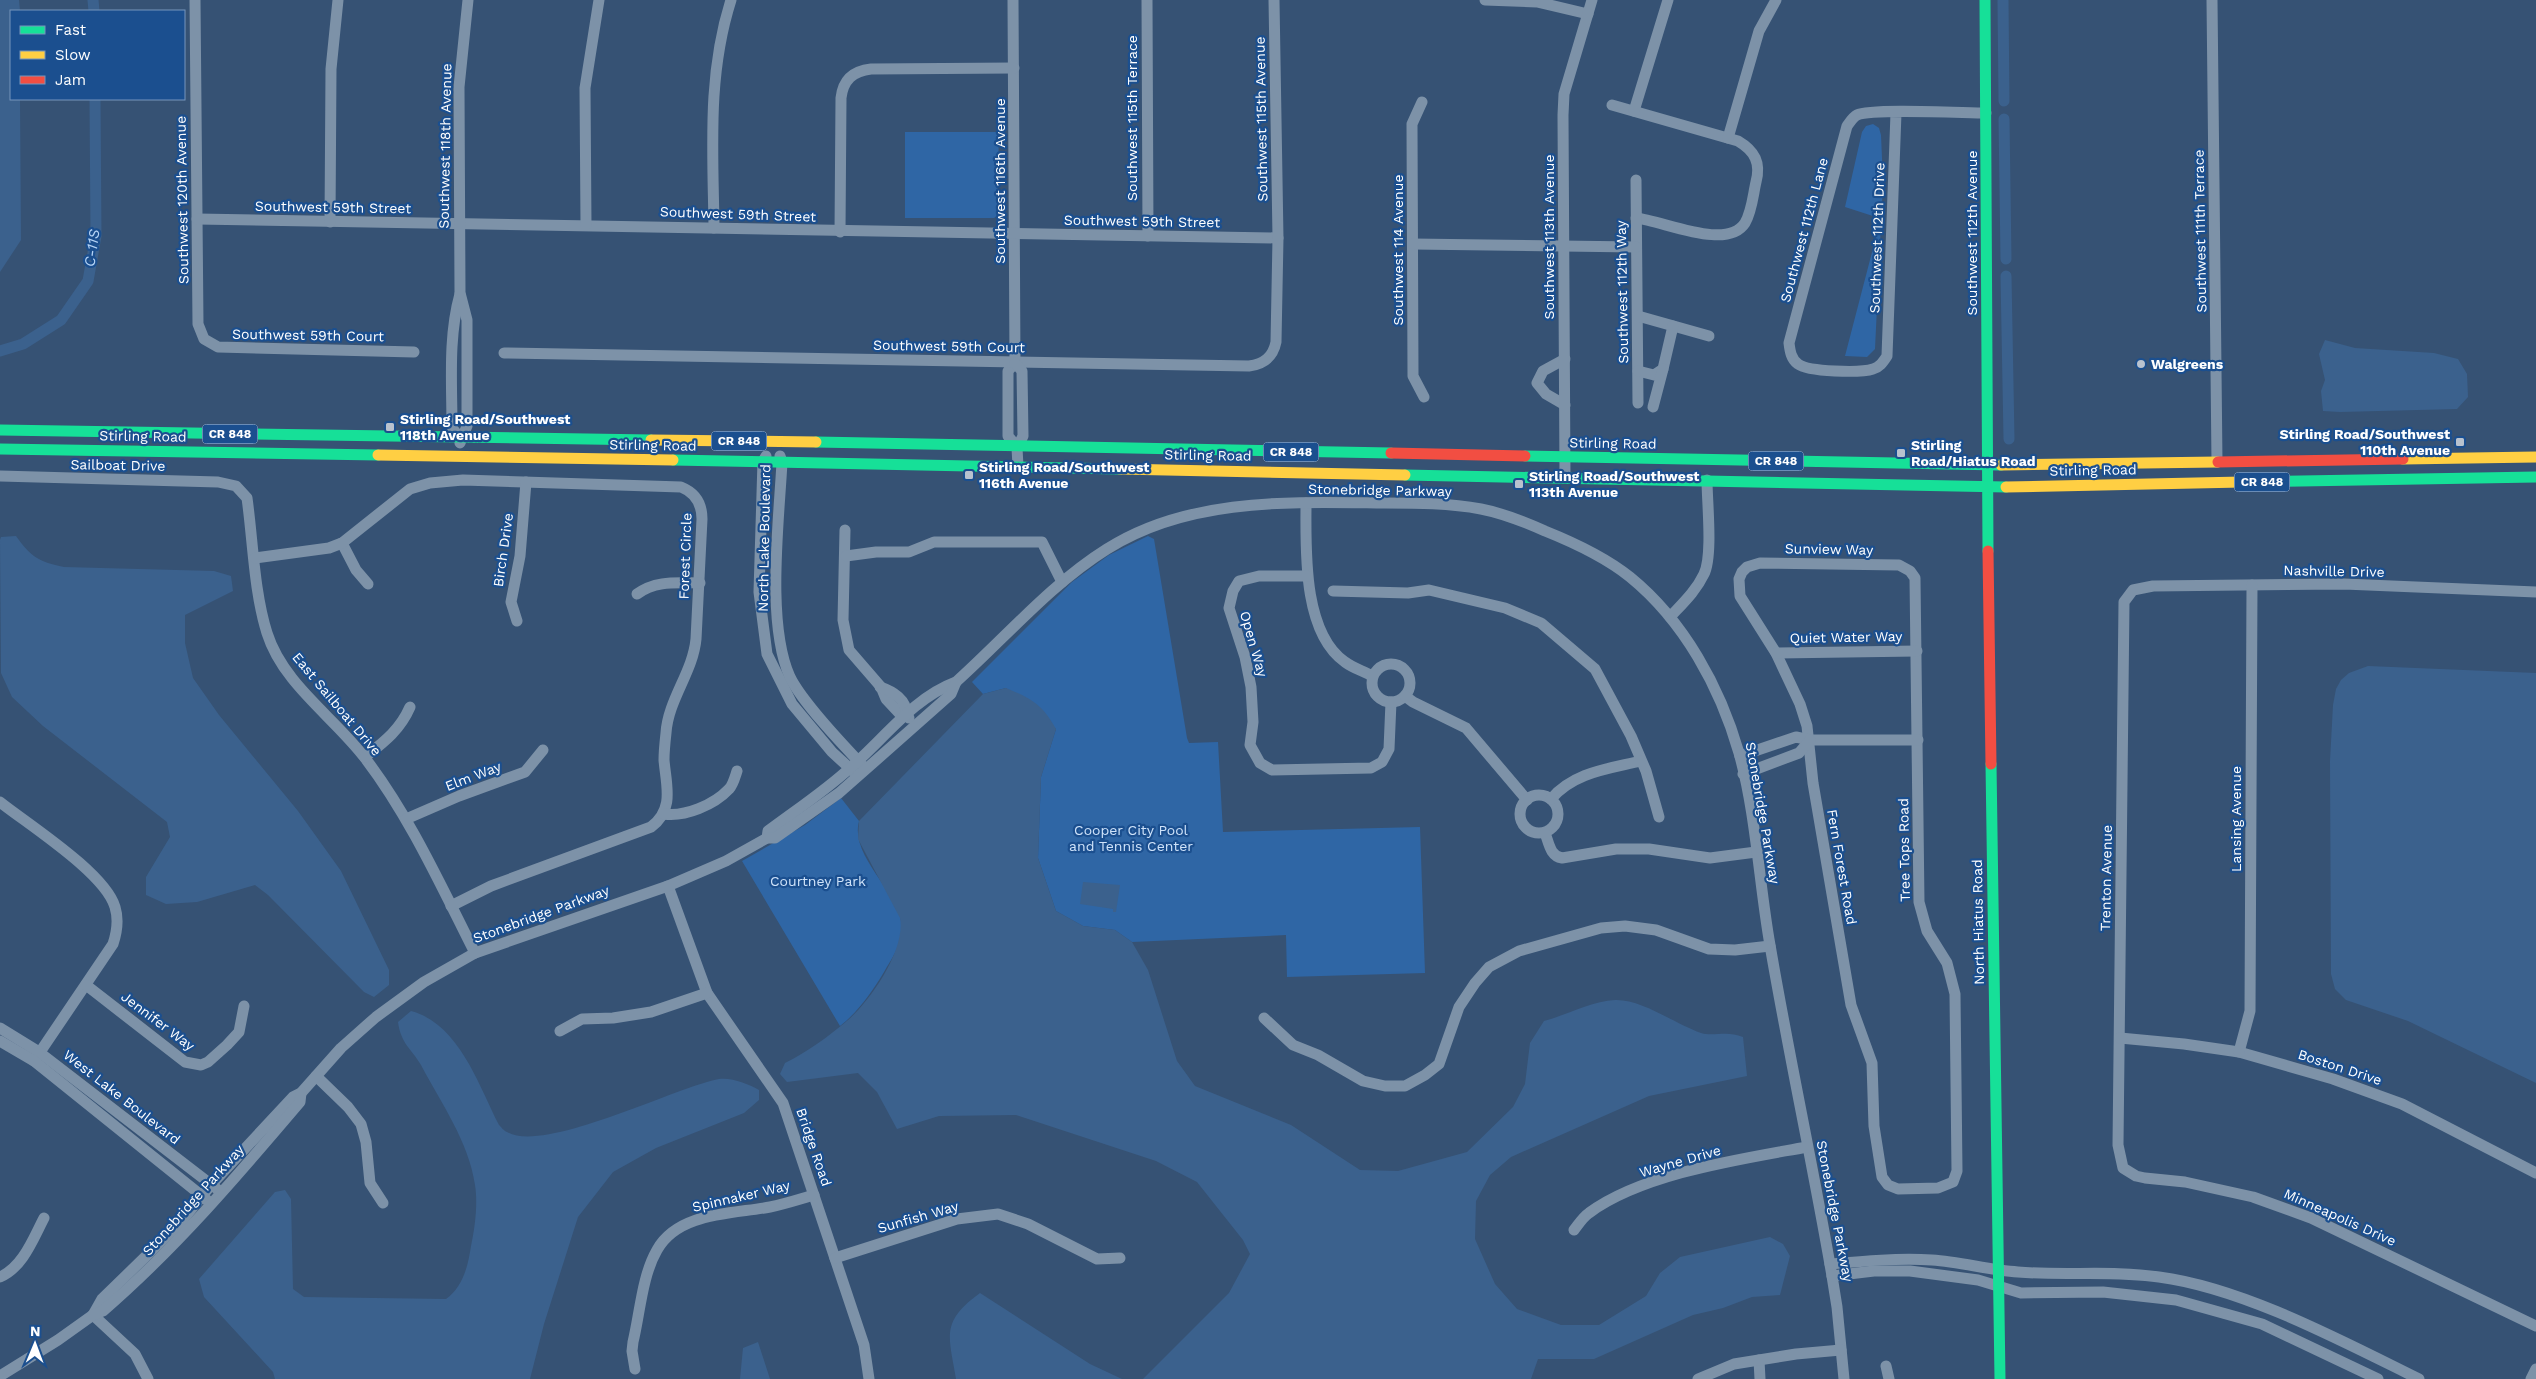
<svg xmlns="http://www.w3.org/2000/svg" width="2536" height="1379" viewBox="0 0 2536 1379" font-family="'Work Sans',sans-serif">
<rect width="100%" height="100%" fill="#365274"/>
<g fill="#2f66a5">
<path d="M1873,124l6,4 2,7 2,47 -8,167 -8,8 -22,-1 32,-123 -1,-16 -31,-10 17,-75 4,-6z"/>
<path d="M905,132h94l-2,84 -3,2h-89z"/>
<path d="M1148,536l6,3 33,199 2,5 29,-1 5,90 197,-5 5,146 -138,4 -1,-42 -154,7 -17,-12 -32,-4 -27,-15 -18,-53 3,-81 15,-48 -50,-41 -23,6 -11,-12 100,-100 37,-27z"/>
<path d="M841,798l18,23c-10,37 45,74 43,109 -1,15 -11,30 -18,42 -12,20 -26,40 -44,54l-98,-165 63,-36z"/>
</g>
<g fill="#3b618d">
<path d="M0,0h19l1,11h-9v88h9l1,141 -21,32z"/>
<path d="M2325,340l30,8 79,5 24,6 9,15 1,23 -11,12 -117,3 -17,-1 -2,-20 4,-11 -6,-26z"/>
<path d="M16,536c15,21 23,26 48,31l150,4 17,5 2,15 -48,24v28l8,35 26,37 79,96 43,60 48,99v15l-15,12 -10,-5 -96,-97 -13,-10 -58,17 -31,2 -20,-9v-18l24,-40 -3,-15 -124,-96 -31,-29 -11,-24 -1,-133 1,-3z"/>
<path d="M2368,666l168,7v410l-128,-62 -62,-21 -11,-11 -4,-15 -1,-213 3,-56 3,-16 5,-9 8,-7z"/>
<path d="M1006,688c26,11 36,16 50,41l-15,48 -3,81 18,53 27,15 32,4 17,12 16,28 29,91 18,25 96,39 69,45 38,1 69,-19 46,-45 12,-23 5,-41 14,-22c23,-6 48,-20 71,-21 27,-1 60,24 86,33 13,4 25,-3 42,4l4,39 -98,20 -138,61 -21,18 -14,26 -1,38 20,45 22,25 44,16h38l47,-29 14,-23 20,-16 90,-20 13,7 7,12 -10,39 -28,2 -29,11 -30,7 -99,44h-56l-7,20h-388l86,-86 21,-39 -7,-14 -46,-58 -41,-21 -140,-46 -77,1 -42,13 -20,-37 -19,-19 -71,9 -7,-8 5,-11c22,-11 43,-26 63,-43 23,-20 58,-71 52,-102l-42,-79 1,-18 124,-127z"/>
<path d="M1083,882l37,3 -4,27h-3v-3l-33,-5z"/>
<path d="M411,1011c48,13 67,73 88,114 2,2 5,6 8,7 37,22 169,-45 212,-53 12,-2 30,5 40,11v10l-15,13 -88,35 -43,24 -35,45 -34,107 -14,55h-255l-2,-7 -69,-75 -5,-18 76,-87 10,-2 6,9 2,90 11,8 142,2c17,-12 22,-33 25,-53 4,-19 7,-42 4,-61 -6,-43 -34,-82 -54,-120 -10,-17 -20,-21 -23,-43z"/>
<path d="M980,1293l110,71 32,15h-166c-7,-43 -16,-57 24,-86z"/>
<path d="M758,1342l12,37h-30l3,-31z"/>
</g>
<g fill="none" stroke-linecap="round" stroke-linejoin="round">
<g stroke="#3b618d" stroke-width="11">
<path d="M93,0l1,11"/>
<path d="M2003,0l1,101"/>
<path d="M2004,119l2,140"/>
<path d="M2006,276l3,163"/>
<path d="M0,351l23,-7 38,-24 27,-39 8,-45 -1,-137"/>
</g>
<g stroke="#7d92a8" stroke-width="11">
<path d="M195,0l3,324 6,15 14,8 196,5"/>
<path d="M1013,0l2,363 -7,8v65l9,11"/>
<path d="M1147,0l1,236"/>
<path d="M1485,0l52,2 51,12"/>
<path d="M2212,0l5,462"/>
<path d="M1422,102l-10,22 1,252 11,21"/>
<path d="M1612,105l126,36c17,10 23,22 18,41 -3,13 -4,29 -11,41 -18,28 -81,-2 -109,-5"/>
<path d="M1634,111l34,-111"/>
<path d="M1896,113l-9,243c-4,6 -7,11 -14,13 -12,4 -65,3 -75,-5 -7,-5 -8,-13 -9,-21l58,-217c3,-4 6,-9 10,-11 14,-7 108,-2 129,-2"/>
<path d="M1728,138l31,-107 17,-31"/>
<path d="M1636,180l2,223"/>
<path d="M197,219l1081,19"/>
<path d="M330,222l1,-153 7,-69"/>
<path d="M586,225l-1,-137 14,-88"/>
<path d="M714,228c-1,-78 -7,-153 17,-228"/>
<path d="M840,232l1,-134c2,-18 12,-27 30,-29l143,-1"/>
<path d="M1413,244l223,3"/>
<path d="M460,294c-12,43 -8,89 -8,134l8,10"/>
<path d="M1638,316l71,20"/>
<path d="M504,353l745,13c15,-2 24,-9 27,-24l2,-104 -4,-238"/>
<path d="M1565,359l-22,12 -6,12 9,11 19,11"/>
<path d="M1015,363l7,8 1,65 -6,12 1,18"/>
<path d="M1638,371l16,4 9,-6 10,-43"/>
<path d="M1653,407l10,-38"/>
<path d="M460,443l7,-17v-106l-7,-27 -1,-206 9,-87"/>
<path d="M766,456l-3,5 -4,131 8,62 25,50 40,48 23,21"/>
<path d="M780,456l2,6c-3,59 -16,162 8,215 12,25 52,67 72,88"/>
<path d="M0,476l218,6 18,4 11,12c6,43 7,94 20,135 16,51 67,84 98,125 45,59 76,128 110,195"/>
<path d="M1565,477l-2,-362 1,-21 28,-94"/>
<path d="M1306,503c0,45 -4,129 39,159 8,6 18,9 27,14"/>
<path d="M845,530l-2,90 6,30 32,37 5,12 14,15 6,1 3,3"/>
<path d="M342,543l14,27 12,14"/>
<path d="M846,556l30,-4h33l25,-10h108l20,40"/>
<path d="M255,558l74,-10 13,-5 68,-54 20,-6 33,-3 218,7c15,6 21,17 21,32l-6,120c-3,33 -28,61 -30,94 -1,9 -2,18 -2,27 2,25 11,49 -13,67l-160,59 -40,20"/>
<path d="M1760,563l139,2 11,6 5,7 4,324 8,29 20,32 8,31 2,177 -4,11 -15,6 -40,1 -10,-4 -6,-8 -8,-51 -2,-63 -21,-58 -38,-222 -6,-57 -7,-22 -24,-51 -36,-57 -1,-17 3,-7 5,-5z"/>
<path d="M1307,576h-48l-20,5 -6,10 -4,17 16,49 6,30 2,35 -3,23 10,18 12,7 99,-2 11,-6 7,-13 2,-47"/>
<path d="M1333,591l75,2 21,-3 76,18 36,15 54,46 36,67 15,35 13,46"/>
<path d="M2536,592l-192,-8 -191,2 -20,4 -9,12 -6,543 5,23 13,8 9,2 40,4 68,15 58,21 225,108"/>
<path d="M637,594c19,-14 40,-11 63,-11"/>
<path d="M1670,617c13,-14 26,-26 34,-43 9,-18 3,-72 3,-94"/>
<path d="M517,621l-6,-19 9,-46 6,-74"/>
<path d="M1776,653l141,-2"/>
<circle cx="1391" cy="683" r="19"/>
<path d="M880,687c12,4 28,13 26,28"/>
<path d="M1405,696l8,6 53,26 61,72"/>
<path d="M1740,756l56,-19 14,3h108"/>
<path d="M365,757c19,-15 35,-27 45,-50"/>
<path d="M1743,774l56,-21 11,-13"/>
<circle cx="1539" cy="814" r="19"/>
<path d="M1551,799c23,-27 57,-30 90,-38"/>
<path d="M0,802c29,23 105,71 115,105 4,13 2,25 -2,37l-79,117"/>
<path d="M664,814c21,3 50,-9 65,-25 4,-4 6,-12 8,-18"/>
<path d="M406,819l53,-23 66,-24 18,-22"/>
<path d="M1545,833c4,10 5,23 17,25l54,-9h33l61,9 46,-6"/>
<path d="M767,838l1,-7c28,-21 57,-40 82,-63 34,-29 63,-70 106,-86 50,-45 95,-98 151,-133 82,-52 185,-47 277,-46 33,0 65,0 97,6 21,4 44,13 64,22 30,12 60,26 85,46 54,44 90,110 109,176 17,60 20,130 31,192 19,111 43,221 62,331l5,31 7,72"/>
<path d="M668,886l39,107 76,110 81,242 5,34"/>
<path d="M86,985l99,77 16,3 7,-3 19,-17 12,-13 5,-26"/>
<path d="M1264,1018l29,27 25,10 45,26 22,5h20l20,-11 14,-11 20,-57 16,-24 14,-16 30,-16 82,-23 24,-2 31,4 53,19 26,1 35,-4"/>
<path d="M0,1028l39,24 178,137"/>
<path d="M560,1031l22,-12 31,-1 38,-6 56,-19"/>
<path d="M2120,1038l64,6 55,8 94,27 69,25 134,69"/>
<path d="M0,1041l34,20 173,139"/>
<path d="M2239,1052l11,-41 2,-426"/>
<path d="M316,1076l32,31 13,17 5,18 4,41 13,20"/>
<path d="M1574,1230c4,-5 9,-13 15,-17 54,-40 153,-54 218,-66"/>
<path d="M835,1258l122,-39 41,-5 30,10 69,35 23,-1"/>
<path d="M1830,1264c34,-3 68,-6 102,-4 29,2 57,10 86,12 47,4 94,-2 141,5 84,11 183,64 260,102"/>
<path d="M1832,1276l42,-5h36l68,9 43,13 82,-1 73,8 86,24 116,55"/>
<path d="M0,1277c23,-10 33,-38 44,-59"/>
<path d="M93,1315l9,-16 78,-76 31,-38 82,-88 8,-4 40,-45 35,-31 48,-35 51,-29 193,-67 58,-25 41,-23h8l64,-45 112,-99 5,-12"/>
<path d="M93,1315l42,39 13,25"/>
<path d="M1759,1360l1,19"/>
<path d="M1886,1366l3,13"/>
<path d="M635,1369l-3,-18 1,-9c7,-29 9,-66 24,-92 21,-38 76,-36 113,-43 15,-3 30,-8 44,-12"/>
<path d="M0,1376l58,-36 35,-25 10,-4c73,-63 135,-136 197,-209l1,-9"/>
<path d="M1698,1379l36,-15 62,-10 45,-4"/>
<path d="M2531,1379l5,-10"/>
</g>
<g stroke="#16e098" stroke-width="11">
<path d="M1985,0l3,551"/>
<path d="M0,430l651,10"/>
<path d="M816,442l575,11"/>
<path d="M0,449l378,6"/>
<path d="M1525,456l476,9"/>
<path d="M673,460l446,9"/>
<path d="M1405,475l601,12"/>
<path d="M2242,482l294,-5"/>
<path d="M1991,764l9,615"/>
</g>
<g stroke="#ffcf43" stroke-width="11">
<path d="M651,440l165,2"/>
<path d="M378,455l295,5"/>
<path d="M2403,459l133,-2"/>
<path d="M2001,465l217,-3"/>
<path d="M1119,469l286,6"/>
<path d="M2006,487l236,-5"/>
</g>
<g stroke="#f24e42" stroke-width="11">
<path d="M1391,453l134,3"/>
<path d="M2218,462l185,-3"/>
<path d="M1988,551l3,213"/>
</g>
</g>
<g fill="#b9c2ce" stroke="#1b4f8f" stroke-width="2">
<circle cx="2141" cy="364" r="5"/>
<rect x="385" y="422" width="10" height="10" rx="2.5"/>
<rect x="2455" y="437" width="10" height="10" rx="2.5"/>
<rect x="1896" y="448" width="10" height="10" rx="2.5"/>
<rect x="964" y="470" width="10" height="10" rx="2.5"/>
<rect x="1514" y="479" width="10" height="10" rx="2.5"/>
</g>
<g text-anchor="middle" dominant-baseline="central" stroke-width="4.5" stroke-linejoin="round" paint-order="stroke">
<g fill="#1b4f8f" stroke="#bbcadd" stroke-width="1">
<rect x="202.5" y="424.5" width="55" height="19" rx="4"/>
<rect x="711.5" y="431.5" width="55" height="19" rx="4"/>
<rect x="1263.5" y="442.5" width="55" height="19" rx="4"/>
<rect x="1748.5" y="451.5" width="55" height="19" rx="4"/>
<rect x="2234.5" y="472.5" width="55" height="19" rx="4"/>
</g>
<g font-size="12" font-weight="bold" fill="#fff">
<text x="230" y="434">CR 848</text>
<text x="739" y="441">CR 848</text>
<text x="1291" y="452">CR 848</text>
<text x="1776" y="461">CR 848</text>
<text x="2262" y="482">CR 848</text>
</g>
<g font-size="14" fill="#fff" stroke="#1b4f8f">
<text transform="translate(1132 118) rotate(-90)">Southwest 115th Terrace</text>
<text transform="translate(1261 119) rotate(-91)">Southwest 115th Avenue</text>
<text transform="translate(445 146) rotate(-89)">Southwest 118th Avenue</text>
<text transform="translate(1000 181) rotate(-90)">Southwest 116th Avenue</text>
<text transform="translate(182 200) rotate(-91)">Southwest 120th Avenue</text>
<text transform="translate(333 207) rotate(1)">Southwest 59th Street</text>
<text transform="translate(738 214) rotate(2)">Southwest 59th Street</text>
<text transform="translate(1142 221) rotate(1)">Southwest 59th Street</text>
<text transform="translate(1804 230) rotate(-75)">Southwest 112th Lane</text>
<text transform="translate(2200 231) rotate(-91)">Southwest 111th Terrace</text>
<text transform="translate(1972 233) rotate(-90)">Southwest 112th Avenue</text>
<text transform="translate(1549 237) rotate(-90)">Southwest 113th Avenue</text>
<text transform="translate(1877 238) rotate(-88)">Southwest 112th Drive</text>
<text transform="translate(1398 250) rotate(-90)">Southwest 114 Avenue</text>
<text transform="translate(1622 292) rotate(-91)">Southwest 112th Way</text>
<text transform="translate(308 335) rotate(1)">Southwest 59th Court</text>
<text transform="translate(949 346) rotate(1)">Southwest 59th Court</text>
<text transform="translate(143 436) rotate(1)">Stirling Road</text>
<text transform="translate(1613 443) rotate(1)">Stirling Road</text>
<text transform="translate(653 445) rotate(1)">Stirling Road</text>
<text transform="translate(1208 455) rotate(1)">Stirling Road</text>
<text transform="translate(118 465) rotate(1)">Sailboat Drive</text>
<text transform="translate(2093 470) rotate(-1)">Stirling Road</text>
<text transform="translate(1380 490) rotate(1)">Stonebridge Parkway</text>
<text transform="translate(764 538) rotate(-89)">North Lake Boulevard</text>
<text transform="translate(1829 549) rotate(1)">Sunview Way</text>
<text transform="translate(503 550) rotate(-82)">Birch Drive</text>
<text transform="translate(685 556) rotate(-88)">Forest Circle</text>
<text transform="translate(2334 571) rotate(1)">Nashville Drive</text>
<text transform="translate(1846 637) rotate(-1)">Quiet Water Way</text>
<text transform="translate(1254 644) rotate(74)">Open Way</text>
<text transform="translate(337 704) rotate(50)">East Sailboat Drive</text>
<text transform="translate(473 776) rotate(-21)">Elm Way</text>
<text transform="translate(1763 813) rotate(80)">Stonebridge Parkway</text>
<text transform="translate(2236 819) rotate(-90)">Lansing Avenue</text>
<text transform="translate(1904 850) rotate(-91)">Tree Tops Road</text>
<text transform="translate(1842 867) rotate(80)">Fern Forest Road</text>
<text transform="translate(2106 878) rotate(-89)">Trenton Avenue</text>
<text transform="translate(541 914) rotate(-20)">Stonebridge Parkway</text>
<text transform="translate(1978 922) rotate(-91)">North Hiatus Road</text>
<text transform="translate(158 1021) rotate(37)">Jennifer Way</text>
<text transform="translate(2340 1067) rotate(18)">Boston Drive</text>
<text transform="translate(122 1097) rotate(38)">West Lake Boulevard</text>
<text transform="translate(814 1147) rotate(71)">Bridge Road</text>
<text transform="translate(1680 1161) rotate(-16)">Wayne Drive</text>
<text transform="translate(741 1196) rotate(-13)">Spinnaker Way</text>
<text transform="translate(193 1200) rotate(-48)">Stonebridge Parkway</text>
<text transform="translate(1835 1211) rotate(79)">Stonebridge Parkway</text>
<text transform="translate(918 1217) rotate(-16)">Sunfish Way</text>
<text transform="translate(2340 1217) rotate(24)">Minneapolis Drive</text>
</g>
<g font-size="14" font-weight="bold" fill="#fff" stroke="#1b4f8f" text-anchor="start">
<text x="2151" y="364">Walgreens</text>
<text x="400" y="419">Stirling Road/Southwest<tspan x="400" dy="16">118th Avenue</tspan></text>
<text x="2450" y="434" text-anchor="end">Stirling Road/Southwest<tspan x="2450" dy="16">110th Avenue</tspan></text>
<text x="1911" y="445">Stirling<tspan x="1911" dy="16">Road/Hiatus Road</tspan></text>
<text x="979" y="467">Stirling Road/Southwest<tspan x="979" dy="16">116th Avenue</tspan></text>
<text x="1529" y="476">Stirling Road/Southwest<tspan x="1529" dy="16">113th Avenue</tspan></text>
</g>
<g font-size="14" fill="#cfe3fa" stroke="#1b4f8f">
<text x="1131" y="830">Cooper City Pool<tspan x="1131" dy="16">and Tennis Center</tspan></text>
<text x="818" y="881">Courtney Park</text>
</g>
<g font-size="15" font-style="italic" fill="#b5d3f5" stroke="#1b4f8f">
<text transform="translate(92 248) rotate(-82)">C-11S</text>
</g>
</g>
<rect x="10" y="10" width="175" height="90" fill="#1b4f8f" stroke="#7695bc"/>
<rect x="20" y="26" width="25" height="8" fill="#16e098" stroke="#7695bc"/>
<text x="55" y="35" font-size="15" fill="#ffffff">Fast</text>
<rect x="20" y="51" width="25" height="8" fill="#ffcf43" stroke="#7695bc"/>
<text x="55" y="60" font-size="15" fill="#ffffff">Slow</text>
<rect x="20" y="76" width="25" height="8" fill="#f24e42" stroke="#7695bc"/>
<text x="55" y="85" font-size="15" fill="#ffffff">Jam</text>
<g transform="translate(35 1344) rotate(1)" stroke="#1b4f8f" stroke-width="4" paint-order="stroke">
<path d="M0-4L9 19L0 12L-9 19Z" fill="#ffffff"/>
<text y="-8" font-size="14" font-weight="bold" text-anchor="middle" fill="#ffffff">N</text>
</g>
</svg>
